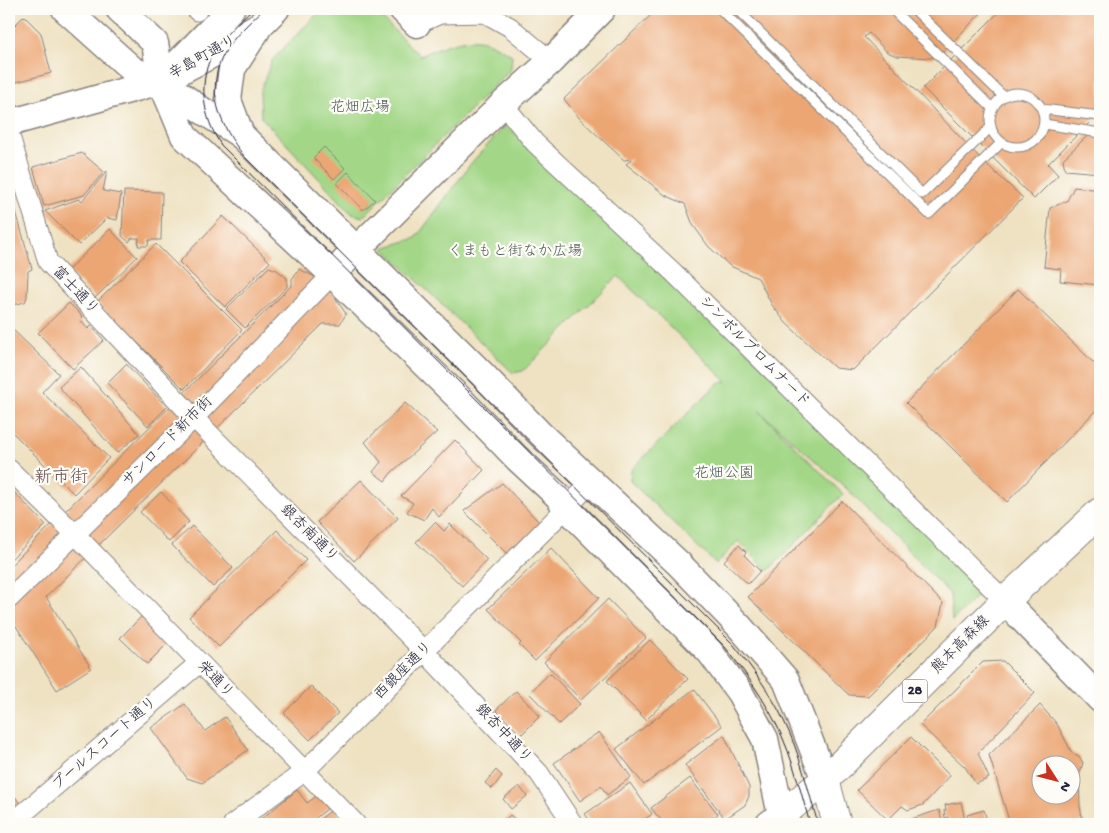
<svg xmlns="http://www.w3.org/2000/svg" width="1109" height="833" viewBox="0 0 1109 833" font-family="'Gochi Hand','Klee One',sans-serif">
<rect width="100%" height="100%" fill="#fdfcf7"/>
<filter id="ink" filterUnits="userSpaceOnUse"><feTurbulence type="fractalNoise" baseFrequency=".02" numOctaves="2"/><feDisplacementMap in="SourceGraphic" scale="10" xChannelSelector="R" yChannelSelector="G"/><feConvolveMatrix kernelMatrix="1 2 1 2 8 2 1 2 1" color-interpolation-filters="sRGB"/></filter>
<filter id="wash" filterUnits="userSpaceOnUse"><feTurbulence type="fractalNoise" baseFrequency=".0096" numOctaves="4" result="noise"/><feDisplacementMap in="SourceGraphic" scale="20" xChannelSelector="R" yChannelSelector="G"/><feGaussianBlur stdDeviation="1.12" result="paint"/><feColorMatrix in="noise" values="0 0 0 0 0 0 0 0 0 0 0 0 0 0 0 0 0 1.4 0 .05"/><feComposite in="paint" operator="in"/></filter>
<g filter="url(#wash)">
<rect width="100%" height="100%" fill="#efe2c2"/>
<g fill="#a3d787" stroke="#627c61">
<path d="M322,9h51l47,47c17,-8 45,-20 64,-15 10,3 19,9 28,14l-1,14 -148,148 -11,-3 -91,-97 -1,-26 12,-31z"/>
<path d="M506,125l138,125 344,335 -36,36 -2,-27 -103,-105 -88,-78 84,83 -75,77 -30,-30 -22,23 -86,-83 1,-11 87,-87 9,-1 -109,-106 -95,95 -10,2 -130,-125 33,-10 56,-76z"/>
</g>
<g id="blocks">
<g fill="#eca673" fill-rule="evenodd">
<path d="M657,9h328l-45,46 -9,3 -34,-2 -10,-4 -18,-19 -5,4 119,124 40,37 -170,172 -18,-2 -49,-45 -14,-18 -14,-27 -28,-12 -21,-19 -16,-22 -8,-21 -20,-9 -39,-31 6,-5 -8,1 -44,-41 -16,-20z"/>
<path d="M1002,9h98v103l-52,52 10,11 -24,24 -111,-111z"/>
<path d="M24,16l17,17 10,40 -42,11v-53z"/>
<path d="M1100,124v49l-35,-3 -2,-11z"/>
<path d="M324,147l21,21 -11,11 -21,-21z"/>
<path d="M82,153l22,19 -20,23 -40,11 -11,-39z"/>
<path d="M107,171l-4,20 18,3 -4,26 -10,-2 -28,27 -34,-34 34,-12 3,2z"/>
<path d="M348,172l27,28 -12,10 -26,-27z"/>
<path d="M9,186l23,83 -4,2 -1,26 -2,5 -16,4z"/>
<path d="M1074,187l26,3v95l-40,-4 1,-12 -17,-2 6,-59 17,-7z"/>
<path d="M124,191l38,1 -1,48h-12l-1,6h-10l1,-8h-7l-3,4 -7,-6z"/>
<path d="M223,216l47,46 -45,45 -46,-45z"/>
<path d="M110,229l27,28 -42,41 -27,-28z"/>
<path d="M156,244l86,86 -58,59 -87,-87z"/>
<path d="M269,267l8,3 10,8v9l-42,41 -19,-19z"/>
<path d="M299,269l26,13 21,32 -6,10h-17l-277,273 45,71 -34,22 -41,-64 -7,7v-66l283,-282v-6z"/>
<path d="M1018,289l82,80v37l-93,96 -101,-99z"/>
<path d="M69,303l14,14 -3,3 8,9 3,-3 13,14 -31,29 -35,-36z"/>
<path d="M9,326l50,48 -17,18 67,66 -35,36 -65,-65z"/>
<path d="M126,364l41,43 -19,19 -41,-43z"/>
<path d="M81,367l58,67 -22,19 -58,-66z"/>
<path d="M405,403l32,29 -45,40 -7,9 -12,-9 8,-10 -16,-20z"/>
<path d="M455,440l29,30 -45,47 -7,-9 -8,12 -17,-8 6,-9 -12,-7z"/>
<path d="M361,480l37,38 -44,43 -37,-39z"/>
<path d="M502,483l39,41 -33,31 -44,-44z"/>
<path d="M9,487l37,38 -37,36z"/>
<path d="M161,492l28,30 -20,20 -29,-30z"/>
<path d="M842,501l101,102 -5,23 -70,70 -19,-1 -101,-98z"/>
<path d="M435,522l9,9 6,-7 37,36 -25,26 -46,-44z"/>
<path d="M192,526l41,42 -20,19 -41,-42z"/>
<path d="M277,530l29,30 -87,87 -30,-30z"/>
<path d="M739,545l7,7 -2,3 16,16 -12,13 -24,-23z"/>
<path d="M551,548l48,50 -64,63 -16,-16 2,-2 -33,-34z"/>
<path d="M608,599l38,39 -65,62 -37,-38z"/>
<path d="M143,615l27,26 -23,23 -27,-26z"/>
<path d="M650,640l38,39 -42,41 -39,-39z"/>
<path d="M1003,661l32,32 -57,60 11,25 -13,6 -11,-17 -45,-42 63,-63z"/>
<path d="M550,673l30,31 -21,20 -30,-31z"/>
<path d="M311,686l27,27 -28,27 -26,-27z"/>
<path d="M694,689l28,37 -78,59 -28,-36z"/>
<path d="M516,691l24,25 -19,19 -25,-25z"/>
<path d="M185,704l20,27 20,-14 23,33 -46,33 -15,-5 -36,-50z"/>
<path d="M1040,705l17,19 15,29 7,3 4,7 -4,13 1,31 3,14 -11,3h-62l-21,-69zM1042,766h30v30h-30z"/>
<path d="M599,732l32,45 -24,18 -6,-9 -21,15 -26,-38z"/>
<path d="M724,735l25,52v9l-4,9 -20,14 -40,-54z"/>
<path d="M911,737l39,39 -27,29 -15,5 -6,-4 -14,14 -31,-30z"/>
<path d="M496,770l6,6 -10,13 -7,-6z"/>
<path d="M690,778l28,36 -14,10h-40l-13,-16z"/>
<path d="M630,783l22,31 -14,10h-46l-7,-10z"/>
<path d="M519,786l8,10 -16,13 -8,-10z"/>
<path d="M9,789l10,13 -10,8z"/>
<path d="M297,790l10,13 15,-11 10,13 -24,19h-53z"/>
<path d="M961,802l4,18 -15,4 -2,-7 -3,1 -1,-8h2l-1,-5z"/>
<path d="M334,808l11,14 -3,2h-28z"/>
<path d="M939,810l4,14h-47z"/>
<path d="M984,810l4,14h-18l-3,-9z"/>
<path d="M510,815l6,5 -5,4h-8l-1,-1z"/>
</g>
</g>
</g>
<g filter="url(#ink)">
<use href="#blocks" fill-opacity="0" stroke="#88827e" stroke-width="1"/>
<g fill="none" stroke-linecap="round" stroke-linejoin="round">
<defs>
<g id="lane">
<path d="M720,9l209,205 72,-71"/>
<path d="M737,9l185,185 68,-66"/>
<path d="M892,9l100,99"/>
<path d="M914,9l89,87"/>
<circle cx="1017" cy="120" r="27"/>
<path d="M1042,109l58,7"/>
<path d="M1044,124l56,9"/>
</g>
<g id="street">
<path d="M197,11l1,-2"/>
<path d="M417,24l23,-10 45,-1 25,14 41,34"/>
<path d="M503,104l32,39 138,129 332,329"/>
<path d="M9,133l39,129 146,156 230,233 115,122 34,51"/>
<path d="M9,469l66,65 281,290"/>
<path d="M9,599l185,-181 131,-136"/>
<path d="M11,824l188,-161"/>
<path d="M233,824l72,-53 287,-289"/>
</g>
<g id="secondary">
<path d="M65,9l68,61 28,11 42,30 38,24 241,239 58,60 139,130 60,62 47,54 39,100"/>
<path d="M119,9l36,34 6,38 23,55 148,138 127,124 58,60 41,38 8,11 144,145 30,41 25,46 16,76 -12,9"/>
<path d="M402,9l15,15"/>
<path d="M180,61l51,-52"/>
<path d="M9,123l152,-42 52,-27 1,-3 46,-26 16,-16"/>
<path d="M241,135l-13,-35 4,-31 25,-39"/>
<path d="M344,262l159,-158 48,-43 51,-52"/>
<path d="M1005,601l95,98"/>
</g>
<g id="primary">
<path d="M825,780l12,44"/>
<path d="M784,824l-3,-9 44,-35 180,-179 95,-89"/>
</g>
</defs>
<use href="#lane" stroke="#88827e" stroke-width="11"/>
<use href="#street" stroke="#88827e" stroke-width="21"/>
<use href="#secondary" stroke="#88827e" stroke-width="29"/>
<use href="#primary" stroke="#88827e" stroke-width="30"/>
<use href="#lane" stroke="#fff" stroke-width="9"/>
<use href="#street" stroke="#fff" stroke-width="19"/>
<use href="#secondary" stroke="#fff" stroke-width="26"/>
<use href="#primary" stroke="#fff" stroke-width="28"/>
<g stroke="#22223b" stroke-width="1">
<path d="M252,9c-13,13 -27,25 -37,40 -18,31 -13,67 6,96l504,502c25,31 49,66 63,104 9,24 15,49 22,73"/>
<path d="M264,9c-14,13 -30,27 -39,43 -21,37 -5,74 19,104l489,488c19,24 38,49 51,77 16,32 24,69 34,103"/>
</g>
</g>
</g>
<g text-anchor="middle" dominant-baseline="central" stroke-width="4.5" stroke-linejoin="round" paint-order="stroke">
<rect fill="#fdfcf7" stroke="#646373" stroke-width="1" x="902.5" y="679.5" width="25" height="23" rx="4"/>
<g font-size="14" font-weight="bold" fill="#22223b">
<text x="915" y="691">28</text>
</g>
<g font-size="15" fill="#22223b" stroke="#fdfcf7">
<text transform="translate(203 58) rotate(-29)">辛島町通り</text>
<text transform="translate(75 291) rotate(47)">富士通り</text>
<text transform="translate(754 352) rotate(45)">シンボルプロムナード</text>
<text transform="translate(168 442) rotate(-45)">サンロード新市街</text>
<text transform="translate(309 534) rotate(45)">銀杏南通り</text>
<text transform="translate(961 645) rotate(-45)">熊本高森線</text>
<text transform="translate(404 671) rotate(-45)">西銀座通り</text>
<text transform="translate(215 680) rotate(46)">栄通り</text>
<text transform="translate(503 734) rotate(47)">銀杏中通り</text>
<text transform="translate(105 744) rotate(-41)">プールスコート通り</text>
</g>
<g font-size="15" fill="#495852" stroke="#fdfcf7">
<text x="360" y="108">花畑広場</text>
<text x="515" y="252">くまもと街なか広場</text>
<text x="724" y="474">花畑公園</text>
</g>
<g font-size="18" fill="#69504f" stroke="#fdfcf7">
<text x="61" y="478">新市街</text>
</g>
</g>
<rect width="1109" height="833" fill="none" stroke="#fdfcf7" stroke-width="30"/>
<g transform="translate(1056 780) rotate(126)"><circle r="24" fill="#fdfcf7" stroke="#a5a5ac"/>
<path d="M0-4L9 19L0 12L-9 19Z" fill="#c8321e"/>
<text y="-8" font-size="14" font-weight="bold" text-anchor="middle" fill="#22223b">N</text>
</g>
</svg>
